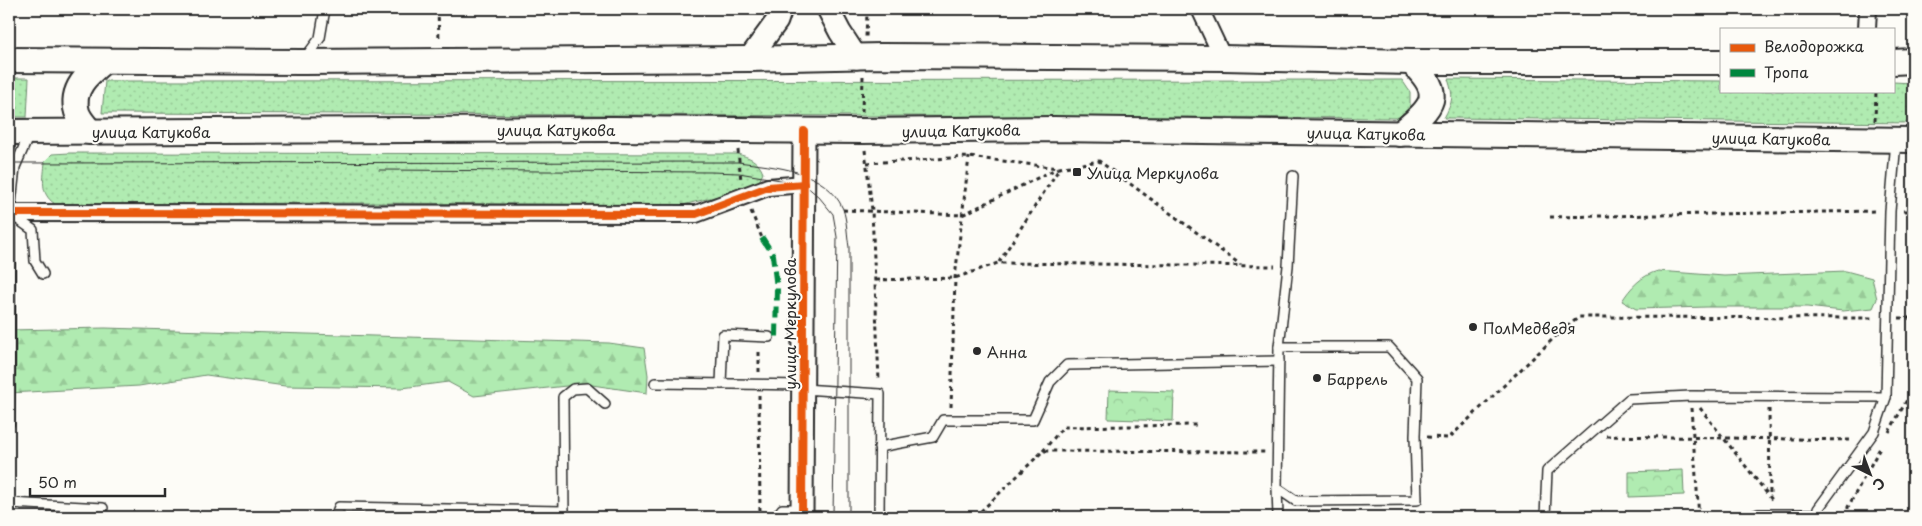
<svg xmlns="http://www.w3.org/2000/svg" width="1922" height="526" viewBox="0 0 1922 526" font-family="'Playpen Sans',sans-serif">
<defs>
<pattern id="grass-dots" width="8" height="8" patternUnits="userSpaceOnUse" patternTransform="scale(1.25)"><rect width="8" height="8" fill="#b0ebb1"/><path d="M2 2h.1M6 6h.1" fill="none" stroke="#98ca98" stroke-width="1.8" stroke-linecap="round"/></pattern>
<pattern id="forest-firs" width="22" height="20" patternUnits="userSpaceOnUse" patternTransform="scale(1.25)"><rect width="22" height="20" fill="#b0ebb1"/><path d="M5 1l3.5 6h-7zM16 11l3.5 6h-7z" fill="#98ca98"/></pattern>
<pattern id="park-crowns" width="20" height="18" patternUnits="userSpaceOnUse" patternTransform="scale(1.25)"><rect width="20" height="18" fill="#b0ebb1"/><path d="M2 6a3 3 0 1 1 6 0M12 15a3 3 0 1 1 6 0" fill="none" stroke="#98ca98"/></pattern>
</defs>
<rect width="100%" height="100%" fill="#fdfcf7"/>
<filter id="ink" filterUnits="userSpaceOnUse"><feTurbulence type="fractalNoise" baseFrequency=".02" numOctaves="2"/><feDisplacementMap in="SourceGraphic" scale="10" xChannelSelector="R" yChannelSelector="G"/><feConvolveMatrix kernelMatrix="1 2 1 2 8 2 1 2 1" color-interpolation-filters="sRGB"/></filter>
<g filter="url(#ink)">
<g fill="url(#grass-dots)" stroke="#6e8b6e">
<path d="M9,78h20l-2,39h-18z"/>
<path d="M1448,79l273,2v10h172v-9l20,1v40l-469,-5c9,-17 10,-21 4,-39z"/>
<path d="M1402,80l8,12v15l-12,11 -1296,-5 3,-32z"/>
<path d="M70,153l667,1c12,3 21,6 26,19l-6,13 -74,19 -316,-2 -312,1c-16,-11 -11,-25 -10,-43l7,-7z"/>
</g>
<g fill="url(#forest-firs)" stroke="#6e8b6e">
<path d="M1658,271l66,5 122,-5 26,7 5,21 -4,9 -30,3 -36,-4h-100l-71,2 -14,-8c8,-13 20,-26 36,-30z"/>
<path d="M105,328l504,15 35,5 4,27 -1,18 -62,-9 -111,12 -26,-14 -46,6 -117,-2 -79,-11 -67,11 -130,7v-63z"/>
</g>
<g fill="url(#park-crowns)" stroke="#6e8b6e">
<path d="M1109,390l65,2 -1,29 -65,-2z"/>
<path d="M1683,470l1,25 -55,2v-25z"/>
</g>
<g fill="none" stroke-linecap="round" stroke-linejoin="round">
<defs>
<g id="service">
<path d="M305,58l15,-20 5,-29"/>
<path d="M12,215l21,15 2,31 8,13"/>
<path d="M655,383l147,2"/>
<path d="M721,384l2,-49 46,2"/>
<path d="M803,389l77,5 -1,123"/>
<path d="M9,424l1,-81v-130l5,-46 14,-32"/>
<path d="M879,447l54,-10 10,-17h90l17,-38 17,-17 212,-4"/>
<path d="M1277,488l2,-141 9,-81 5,-90"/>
<path d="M9,503l94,5"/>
<path d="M335,517l4,-10 225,4"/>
<path d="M564,517l-1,-120 10,-8 14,-1 18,16"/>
<path d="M776,517l6,-8h19"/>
<path d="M1278,517l-1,-29 19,13 121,-1 -2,-64 2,-58 -28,-31h-110"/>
<path d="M1545,517l2,-46 82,-72 62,-3 195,1"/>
<path d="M1750,517l8,-3h60"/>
<path d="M1818,517v-8l56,-77 12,-35 4,-186 6,-70"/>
</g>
<g id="minor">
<path d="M1200,9l23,49"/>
<path d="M1867,29l1,-20"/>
<path d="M9,213l687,1 72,-27 36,-3"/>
</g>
<g id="tertiary">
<path d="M828,9l12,23 17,26"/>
<path d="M749,59l28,-38 4,-12"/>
<path d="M802,517l2,-386"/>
</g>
<g id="secondary">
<path d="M9,60l294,2 446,-3 132,-3 342,2 188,4h310"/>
<path d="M1893,62l20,-1"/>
<path d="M9,132l604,-3 250,2 190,-2 860,11"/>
<path d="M90,132c-4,-6 -11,-13 -13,-20 -7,-23 11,-38 27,-51"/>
<path d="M1400,134c33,-28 46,-38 11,-72"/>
</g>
</defs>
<use href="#service" stroke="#2b2b2b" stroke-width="12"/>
<use href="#minor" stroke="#2b2b2b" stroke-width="20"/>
<use href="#tertiary" stroke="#2b2b2b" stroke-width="25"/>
<use href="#secondary" stroke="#2b2b2b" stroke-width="28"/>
<g stroke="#2b2b2b" stroke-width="3" stroke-dasharray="4 4" stroke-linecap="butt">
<path d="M438,9l1,31"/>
<path d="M865,9l2,4 -1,24"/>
<path d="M862,112l1,-36"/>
<path d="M1875,121l1,-30"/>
<path d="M738,150l3,31"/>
<path d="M865,150l7,60 7,171"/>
<path d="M867,163l102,-6 90,11 40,-7 142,104"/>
<path d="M843,210l119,5 96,-47"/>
<path d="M751,211l11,27"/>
<path d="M1903,211h10"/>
<path d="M1550,217l327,-6"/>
<path d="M999,262l60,-93"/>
<path d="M876,280l79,-2 43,-15 277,3"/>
<path d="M1899,318h14"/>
<path d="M759,372v-24"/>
<path d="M759,395l1,122"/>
<path d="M951,407l4,-129 14,-121"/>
<path d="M1691,408l8,109"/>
<path d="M1700,408l73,93"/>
<path d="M1769,409l1,87"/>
<path d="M1889,432l24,-43"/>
<path d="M1606,436l246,4"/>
<path d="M1427,437l22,1 107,-102 23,-19 296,1"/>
<path d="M1043,451l20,-24 133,-2"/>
<path d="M975,517l68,-66 222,1"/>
<path d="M1848,517v-10l32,-59"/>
</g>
<use href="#service" stroke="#fdfcf7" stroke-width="9"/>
<use href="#minor" stroke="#fdfcf7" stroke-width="16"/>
<use href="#tertiary" stroke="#fdfcf7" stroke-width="21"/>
<use href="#secondary" stroke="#fdfcf7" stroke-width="24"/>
<g stroke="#2b2b2b" stroke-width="1">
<path d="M9,163l729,-1c37,5 88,7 105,47 4,11 4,27 6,38v270"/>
<path d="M379,170l332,2 28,1 65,11 15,13 14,17 4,23 -4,280"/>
</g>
<path stroke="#00873e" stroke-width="6" stroke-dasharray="12 6" stroke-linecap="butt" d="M762,238l11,17 4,33 -1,49"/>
<defs>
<g id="cycleway">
<path d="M9,213l687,1 72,-27 36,-3"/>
<path d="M802,517l2,-386"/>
</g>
</defs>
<use href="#cycleway" stroke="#fdfcf7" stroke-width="11"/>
<use href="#cycleway" stroke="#e8590c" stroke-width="8"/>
</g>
</g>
<g fill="#2b2b2b" stroke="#fdfcf7" stroke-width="2">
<rect x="1072" y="167" width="10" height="10" rx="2.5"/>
<circle cx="1473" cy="327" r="5"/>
<circle cx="977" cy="351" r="5"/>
<circle cx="1317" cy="378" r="5"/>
</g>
<g text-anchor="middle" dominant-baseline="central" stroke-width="4" stroke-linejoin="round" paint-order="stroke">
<g font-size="15" fill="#2b2b2b" stroke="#fdfcf7">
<text x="556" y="129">улица Катукова</text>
<text transform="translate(961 130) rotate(-1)">улица Катукова</text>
<text x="151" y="131">улица Катукова</text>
<text transform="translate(1366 133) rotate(1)">улица Катукова</text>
<text transform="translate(1771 138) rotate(1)">улица Катукова</text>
<text transform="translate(789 324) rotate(-90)">улица Меркулова</text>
</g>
<g font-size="15" fill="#2b2b2b" stroke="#fdfcf7" text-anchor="start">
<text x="1087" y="172">Улица Меркулова</text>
<text x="1483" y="327">ПолМедведя</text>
<text x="987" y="351">Анна</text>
<text x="1327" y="378">Баррель</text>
</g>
</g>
<rect width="1922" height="526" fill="none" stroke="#fdfcf7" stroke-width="30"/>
<rect x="15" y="15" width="1892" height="496" fill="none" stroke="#2b2b2b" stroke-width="2" filter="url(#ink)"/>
<rect x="1720" y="28" width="175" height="65" fill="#fdfcf7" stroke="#a9a8a5"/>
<rect x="1730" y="44" width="25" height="8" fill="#e8590c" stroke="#a9a8a5"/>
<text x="1764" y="52" font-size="15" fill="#2b2b2b">Велодорожка</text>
<rect x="1730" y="69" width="25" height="8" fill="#00873e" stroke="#a9a8a5"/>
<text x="1764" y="78" font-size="15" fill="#2b2b2b">Тропа</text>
<g transform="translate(1870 474) rotate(138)" stroke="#fdfcf7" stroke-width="4" paint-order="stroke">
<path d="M0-4L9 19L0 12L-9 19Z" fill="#2b2b2b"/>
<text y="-8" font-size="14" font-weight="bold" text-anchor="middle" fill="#2b2b2b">С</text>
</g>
<path d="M30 488v8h135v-8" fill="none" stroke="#2b2b2b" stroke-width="2.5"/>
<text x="38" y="488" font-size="15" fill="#2b2b2b" stroke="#fdfcf7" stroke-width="4" paint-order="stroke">50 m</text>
</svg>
